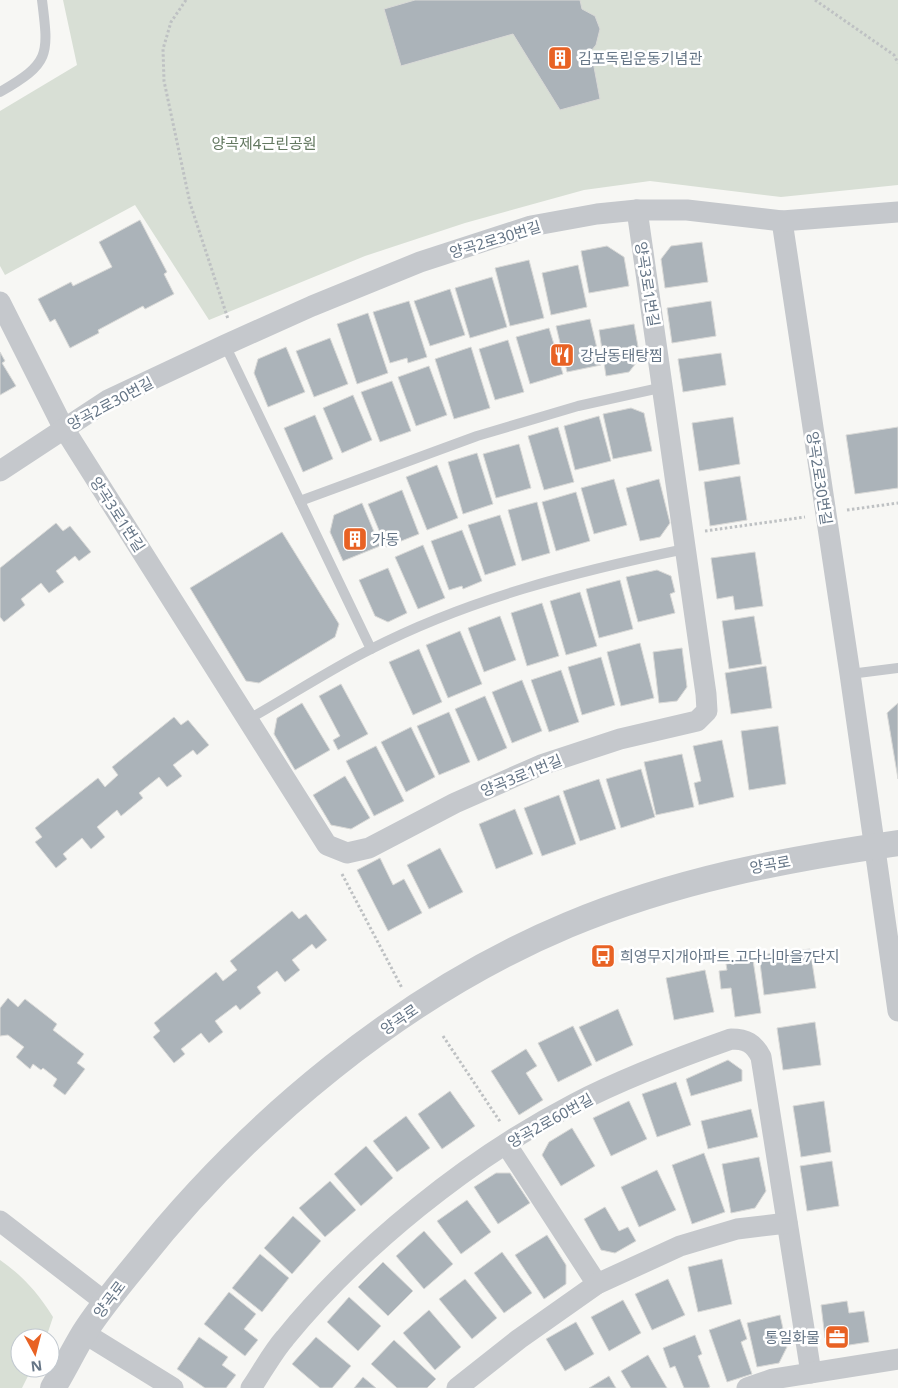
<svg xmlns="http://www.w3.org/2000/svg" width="898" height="1388" viewBox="0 0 898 1388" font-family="'Noto Sans','Noto Sans KR',sans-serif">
<rect width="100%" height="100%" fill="#f7f7f4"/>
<g fill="#d8dfd5">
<path d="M63,0h835v185l-117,12 -131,-16 -66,9 -119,33 -100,33 -156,64 -74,-115 -130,70 -5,-9v-155l77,-46z"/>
<path d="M0,1260c23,16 38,33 53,57l-7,21h-26v30h12l-10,20h-22z"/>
</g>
<g fill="#abb3b9" stroke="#d9d9d7">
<path d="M415,0h165l2,9 13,7 5,13 -4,16 -5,6 9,48 -40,11 -47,-76 -112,32 -17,-57z"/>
<path d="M140,220l27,52 -3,2 10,20 -29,15 -2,-3 -45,24 1,3 -29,15 -15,-29 -5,3 -12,-23 33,-17 2,4 39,-19 -13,-25z"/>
<path d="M702,242l6,40 -43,6 -4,-29 10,-13z"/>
<path d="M607,246l17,11 5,29 -40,7 -8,-42z"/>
<path d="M529,260l15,58 -34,8 -15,-58z"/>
<path d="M578,265l9,42 -36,8 -9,-42z"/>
<path d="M492,277l15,50 -37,11 -15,-50z"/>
<path d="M450,289l15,46 -35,11 -16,-45z"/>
<path d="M409,301l18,56 -19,6 -1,-5 -17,5 -17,-51z"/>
<path d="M711,301l5,35 -44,7 -5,-35z"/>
<path d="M368,313l20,60 -31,11 -20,-60z"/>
<path d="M590,319l11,46 -34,7 -11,-46z"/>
<path d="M634,324l6,34 -11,14 -23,4 -7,-46z"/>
<path d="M549,328l14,46 -33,10 -14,-47z"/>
<path d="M330,338l18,46 -34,13 -18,-46z"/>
<path d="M508,340l16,52 -29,8 -16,-51z"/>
<path d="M286,347l19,45 -37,15 -14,-34 4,-14z"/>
<path d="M471,347l19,61 -36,11 -19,-60z"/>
<path d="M0,352l5,9 -3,2 14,23 -16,9z"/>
<path d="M721,353l5,32 -43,7 -5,-33z"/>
<path d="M429,366l18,49 -31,11 -18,-49z"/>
<path d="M392,381l19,50 -31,11 -19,-50z"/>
<path d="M353,395l19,45 -30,13 -19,-45z"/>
<path d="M631,408l13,5 8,38 -39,8 -10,-45z"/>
<path d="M315,415l18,44 -30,13 -19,-44z"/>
<path d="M599,416l12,45 -36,9 -11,-44z"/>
<path d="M733,417l7,47 -41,7 -7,-48z"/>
<path d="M558,427l16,55 -30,8 -16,-54z"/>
<path d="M898,427v61l-43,6 -9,-59z"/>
<path d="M519,444l12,44 -35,10 -13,-44z"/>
<path d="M477,453l16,51 -30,10 -15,-52z"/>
<path d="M437,465l21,53 -31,12 -21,-53z"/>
<path d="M740,476l7,44 -37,6 -6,-44z"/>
<path d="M614,479l13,46 -33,9 -13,-46z"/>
<path d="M659,479l11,44 -10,14 -20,4 -14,-53z"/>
<path d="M402,490l17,44 -33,13 -18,-43z"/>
<path d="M576,492l14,49 -34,10 -14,-49z"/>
<path d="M537,502l13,51 -28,8 -14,-51z"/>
<path d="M362,503l18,43 -37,15 -13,-29 4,-17z"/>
<path d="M500,515l16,50 -31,10 -17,-50z"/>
<path d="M56,523l7,8 7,-5 21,26 -12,9 -4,-5 -19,15 8,11 -15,11 -8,-10 -20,16 4,6 -21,17 -4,-5v-49z"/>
<path d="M462,530l20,51 -19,8 -1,-3 -13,4 -18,-49z"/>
<path d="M282,532l57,92 -4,13 -76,46 -13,-2 -56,-93z"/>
<path d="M423,545l22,53 -27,11 -23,-52z"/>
<path d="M755,552l8,54 -28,4 -2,-14 -16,3 -6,-41z"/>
<path d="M388,568l19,45 -19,9 -13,-6 -16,-36z"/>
<path d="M657,570l14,6 4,16 -5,2 5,19 -37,9 -12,-45z"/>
<path d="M620,580l13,49 -34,9 -13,-49z"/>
<path d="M580,592l17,54 -31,9 -16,-54z"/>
<path d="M542,603l17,53 -32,10 -16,-53z"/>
<path d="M500,616l16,44 -32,12 -16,-44z"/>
<path d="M754,616l8,48 -33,5 -7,-48z"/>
<path d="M460,631l22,53 -34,14 -22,-53z"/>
<path d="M640,643l14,55 -33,8 -14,-54z"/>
<path d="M682,648l5,39 -10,14 -18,2 -6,-51z"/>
<path d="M419,649l23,53 -29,13 -24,-53z"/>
<path d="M601,657l14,48 -33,10 -14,-48z"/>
<path d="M766,666l6,42 -41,6 -6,-41z"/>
<path d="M561,670l18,52 -30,10 -18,-52z"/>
<path d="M522,680l20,51 -30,12 -20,-51z"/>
<path d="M341,684l27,50 -30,16 -5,-10 7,-4 -21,-40z"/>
<path d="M485,696l22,52 -29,13 -23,-52z"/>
<path d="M302,703l28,47 -35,20 -21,-36 3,-16z"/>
<path d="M898,703v76l-11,-66z"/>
<path d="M449,712l21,50 -31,13 -22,-49z"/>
<path d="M174,717l7,8 7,-5 21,25 -12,10 -4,-5 -20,15 9,11 -15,11 -8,-10 -20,16 4,5 -22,18 -4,-6 -20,17 8,10 -14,12 -9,-11 -19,16 4,5 -11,9 -21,-26 7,-5 -7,-9 63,-50 7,9 13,-12 -6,-8z"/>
<path d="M778,726l8,58 -37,6 -8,-59z"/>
<path d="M411,727l24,50 -29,15 -25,-50z"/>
<path d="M722,740l12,57 -35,8 -5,-22 7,-2 -8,-35z"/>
<path d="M376,746l28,55 -30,15 -28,-55z"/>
<path d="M682,754l12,53 -38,8 -12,-53z"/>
<path d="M641,769l14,48 -34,11 -15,-49z"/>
<path d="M345,776l25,42 -19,11 -20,-4 -18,-30z"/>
<path d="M599,779l17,50 -36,12 -17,-50z"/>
<path d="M559,795l17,49 -34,12 -18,-48z"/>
<path d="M515,809l18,45 -37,15 -17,-45z"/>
<path d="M440,848l23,44 -34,17 -22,-44z"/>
<path d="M380,858l13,27 11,-6 18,34 -34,18 -31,-61z"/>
<path d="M292,911l7,8 7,-5 21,26 -11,9 -4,-5 -20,16 8,10 -15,12 -8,-11 -20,16 4,6 -21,17 -4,-5 -21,16 8,11 -14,11 -8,-10 -20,16 4,5 -11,9 -21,-26 7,-6 -6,-8 62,-51 7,9 14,-11 -7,-9z"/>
<path d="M810,949l6,39 -52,7 -5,-40z"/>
<path d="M753,960l8,53 -26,4 -4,-29 -10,1 -2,-18 8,-1 -1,-6z"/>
<path d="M705,970l9,42 -40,8 -8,-42z"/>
<path d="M8,998l10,9 7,-8 32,25 -4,6 31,24 -7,9 8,6 -20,26 -12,-9 4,-7 -14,-11 -2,2 -8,-6 -3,5 -14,-12 8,-10 -16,-12 -8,1v-28z"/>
<path d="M618,1009l15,36 -37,17 -17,-35z"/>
<path d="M815,1022l6,43 -38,5 -6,-42z"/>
<path d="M573,1026l19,39 -34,17 -20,-39z"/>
<path d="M526,1049l11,17 -11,7 17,27 -24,15 -28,-44z"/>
<path d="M728,1060l14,10v11l-51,15 -5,-17z"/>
<path d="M676,1082l15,43 -34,12 -15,-43z"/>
<path d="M450,1091l25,35 -33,23 -24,-35z"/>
<path d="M629,1101l18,38 -36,17 -18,-38z"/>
<path d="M824,1101l7,51 -30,5 -8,-51z"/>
<path d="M751,1109l7,28 -50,12 -7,-28z"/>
<path d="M406,1116l24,32 -33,24 -24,-31z"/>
<path d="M572,1128l23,38 -34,20 -19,-31 7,-13z"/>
<path d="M366,1146l27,32 -32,28 -27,-32z"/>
<path d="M704,1153l21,59 -33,12 -20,-59z"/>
<path d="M759,1157l7,34 -11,17 -24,5 -9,-49z"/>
<path d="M832,1161l7,45 -32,5 -7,-45z"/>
<path d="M657,1170l19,40 -37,17 -18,-40z"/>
<path d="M496,1173h14l20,30 -32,21 -24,-37z"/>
<path d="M330,1181l26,29 -31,27 -26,-29z"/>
<path d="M467,1200l24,32 -30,22 -24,-33z"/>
<path d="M605,1207l14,24 9,-4 8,14 -21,12 -14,-3 -17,-31z"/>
<path d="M293,1216l28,25 -29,33 -28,-26z"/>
<path d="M424,1231l29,33 -29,25 -28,-33z"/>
<path d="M547,1235l19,30v19l-22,15 -29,-44z"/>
<path d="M502,1252l30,41 -28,20 -30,-40z"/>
<path d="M260,1254l29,24 -27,34 -30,-24z"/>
<path d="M722,1259l10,45 -34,8 -10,-45z"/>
<path d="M383,1262l30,29 -25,25 -30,-29z"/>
<path d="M465,1279l32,39 -25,21 -33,-40z"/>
<path d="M668,1279l17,36 -33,15 -17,-36z"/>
<path d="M229,1292l27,22 -12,15 14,11 -13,16 -41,-32z"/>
<path d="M349,1297l32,29 -23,25 -31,-29z"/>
<path d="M623,1300l18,33 -32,18 -18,-34z"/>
<path d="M847,1301l2,12 15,-2 5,31 -33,5 -11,-9 -4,-33z"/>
<path d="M429,1310l32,37 -26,23 -32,-37z"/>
<path d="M780,1315l7,32 -8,16 -22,4 -10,-44z"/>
<path d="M740,1319l7,20 -6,3 11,32 -25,8 -18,-52z"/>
<path d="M576,1322l18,32 -29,17 -19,-32z"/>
<path d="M695,1335l7,19 -4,2 12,31 -2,1h-24l-9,-22 -5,2 -7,-20z"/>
<path d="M199,1337l29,20 -6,8 14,10 -10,13h-21l-28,-19z"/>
<path d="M316,1337l35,29 -19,22h-12l-28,-24z"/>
<path d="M394,1340l42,39 -9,9h-30l-26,-24z"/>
<path d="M648,1355l19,33h-36l-10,-17z"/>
<path d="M609,1376l7,12h-27z"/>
<path d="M363,1377l13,11h-22z"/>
</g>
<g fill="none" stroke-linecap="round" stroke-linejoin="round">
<g stroke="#bec1c3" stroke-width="3" stroke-dasharray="2.5 2.5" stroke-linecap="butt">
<path d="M186,0l-15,22 -8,27 1,32 26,122 38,116"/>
<path d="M815,0l79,55 4,8"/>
<path d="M847,510l51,-7"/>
<path d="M705,531l100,-14"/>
<path d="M342,874l60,114"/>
<path d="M443,1036l58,87"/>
</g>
<g stroke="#c5c8cc" stroke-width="10">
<path d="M0,92c50,-29 49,-36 42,-92"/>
<path d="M225,345l146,304"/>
<path d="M300,501l177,-65 101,-30 86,-19"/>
<path d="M850,674l48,-6"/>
<path d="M249,719c41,-23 80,-49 122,-70 97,-50 207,-78 314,-100"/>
</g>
<g stroke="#c5c8cc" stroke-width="21">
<path d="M782,221l68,453 48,337"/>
<path d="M0,302l63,125 264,418 20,8 22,-5 86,-45 86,-38 79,-26 77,-18 10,-10 -1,-17 -69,-484"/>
<path d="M0,471l108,-71 117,-55 87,-39 108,-44 111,-36 66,-12 40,-4h50l95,11 116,-9"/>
<path d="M506,1144l91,140"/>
<path d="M0,1221l105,81"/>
<path d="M84,1333l89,55"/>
<path d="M251,1388c11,-16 21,-35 34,-50 74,-91 185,-180 289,-234 50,-26 103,-46 157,-65 15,0 23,4 30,18l50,316"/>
<path d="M457,1388l62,-49 78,-55 83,-38 57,-17 50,-6"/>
<path d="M747,1388l26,-9 125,-20"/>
</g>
<path stroke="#c5c8cc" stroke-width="26" d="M53,1388c11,-18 20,-37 31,-55 16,-25 35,-48 54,-71 110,-139 265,-268 430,-337 105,-44 217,-66 330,-82"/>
</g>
<defs>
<symbol id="building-square" viewBox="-11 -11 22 22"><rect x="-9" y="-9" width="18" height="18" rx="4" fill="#e86224" stroke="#fff"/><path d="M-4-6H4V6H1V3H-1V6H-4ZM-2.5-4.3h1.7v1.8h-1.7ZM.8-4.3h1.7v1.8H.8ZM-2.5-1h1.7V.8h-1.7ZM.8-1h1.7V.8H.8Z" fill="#fff"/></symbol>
<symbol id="restaurant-square" viewBox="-11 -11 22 22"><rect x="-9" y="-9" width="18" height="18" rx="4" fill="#e86224" stroke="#fff"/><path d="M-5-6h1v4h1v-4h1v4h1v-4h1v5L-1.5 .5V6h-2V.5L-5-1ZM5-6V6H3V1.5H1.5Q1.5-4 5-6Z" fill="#fff"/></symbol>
<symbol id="bus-square" viewBox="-11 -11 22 22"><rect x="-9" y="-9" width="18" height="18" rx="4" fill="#e86224" stroke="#fff"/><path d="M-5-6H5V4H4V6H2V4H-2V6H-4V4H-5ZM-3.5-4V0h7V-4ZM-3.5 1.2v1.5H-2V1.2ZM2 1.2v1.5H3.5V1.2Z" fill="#fff"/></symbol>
<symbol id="office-square" viewBox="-11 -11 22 22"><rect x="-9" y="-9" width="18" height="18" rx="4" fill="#e86224" stroke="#fff"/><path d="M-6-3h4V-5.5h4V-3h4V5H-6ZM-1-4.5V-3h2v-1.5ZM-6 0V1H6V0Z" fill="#fff"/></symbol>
</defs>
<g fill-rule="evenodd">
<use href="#building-square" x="546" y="44" width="28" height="28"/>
<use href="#restaurant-square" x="548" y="341" width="28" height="28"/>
<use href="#building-square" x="341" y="525" width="28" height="28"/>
<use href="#bus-square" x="589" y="942" width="28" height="28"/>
<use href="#office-square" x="823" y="1323" width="28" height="28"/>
</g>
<g text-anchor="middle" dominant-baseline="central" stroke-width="5" stroke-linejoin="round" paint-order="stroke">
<g font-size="15" fill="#657586" stroke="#fff" text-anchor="start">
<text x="578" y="58">김포독립운동기념관</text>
<text x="580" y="355">강남동태탕찜</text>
<text x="372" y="539">가동</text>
<text x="620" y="956">희영무지개아파트.고다니마을7단지</text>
<text x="820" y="1337" text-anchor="end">통일화물</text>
</g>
<g font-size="15" fill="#637860" stroke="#fff">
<text x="264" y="143">양곡제4근린공원</text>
</g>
<g font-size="15" fill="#657586" stroke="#fff">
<text transform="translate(495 239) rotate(-17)">양곡2로30번길</text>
<text transform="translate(648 284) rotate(81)">양곡3로1번길</text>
<text transform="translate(110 403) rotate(-28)">양곡2로30번길</text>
<text transform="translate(820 478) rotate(81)">양곡2로30번길</text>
<text transform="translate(118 514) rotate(57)">양곡3로1번길</text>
<text transform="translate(521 775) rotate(-22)">양곡3로1번길</text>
<text transform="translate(770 864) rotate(-10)">양곡로</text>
<text transform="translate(399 1019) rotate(-34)">양곡로</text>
<text transform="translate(550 1120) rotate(-29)">양곡2로60번길</text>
<text transform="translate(109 1299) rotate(-53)">양곡로</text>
</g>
</g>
<g transform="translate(35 1353) rotate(173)"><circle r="24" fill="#ffffff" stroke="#c1c8cf"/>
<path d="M0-4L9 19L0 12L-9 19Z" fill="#e86224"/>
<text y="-8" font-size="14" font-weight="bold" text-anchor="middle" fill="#657586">N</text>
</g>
</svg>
